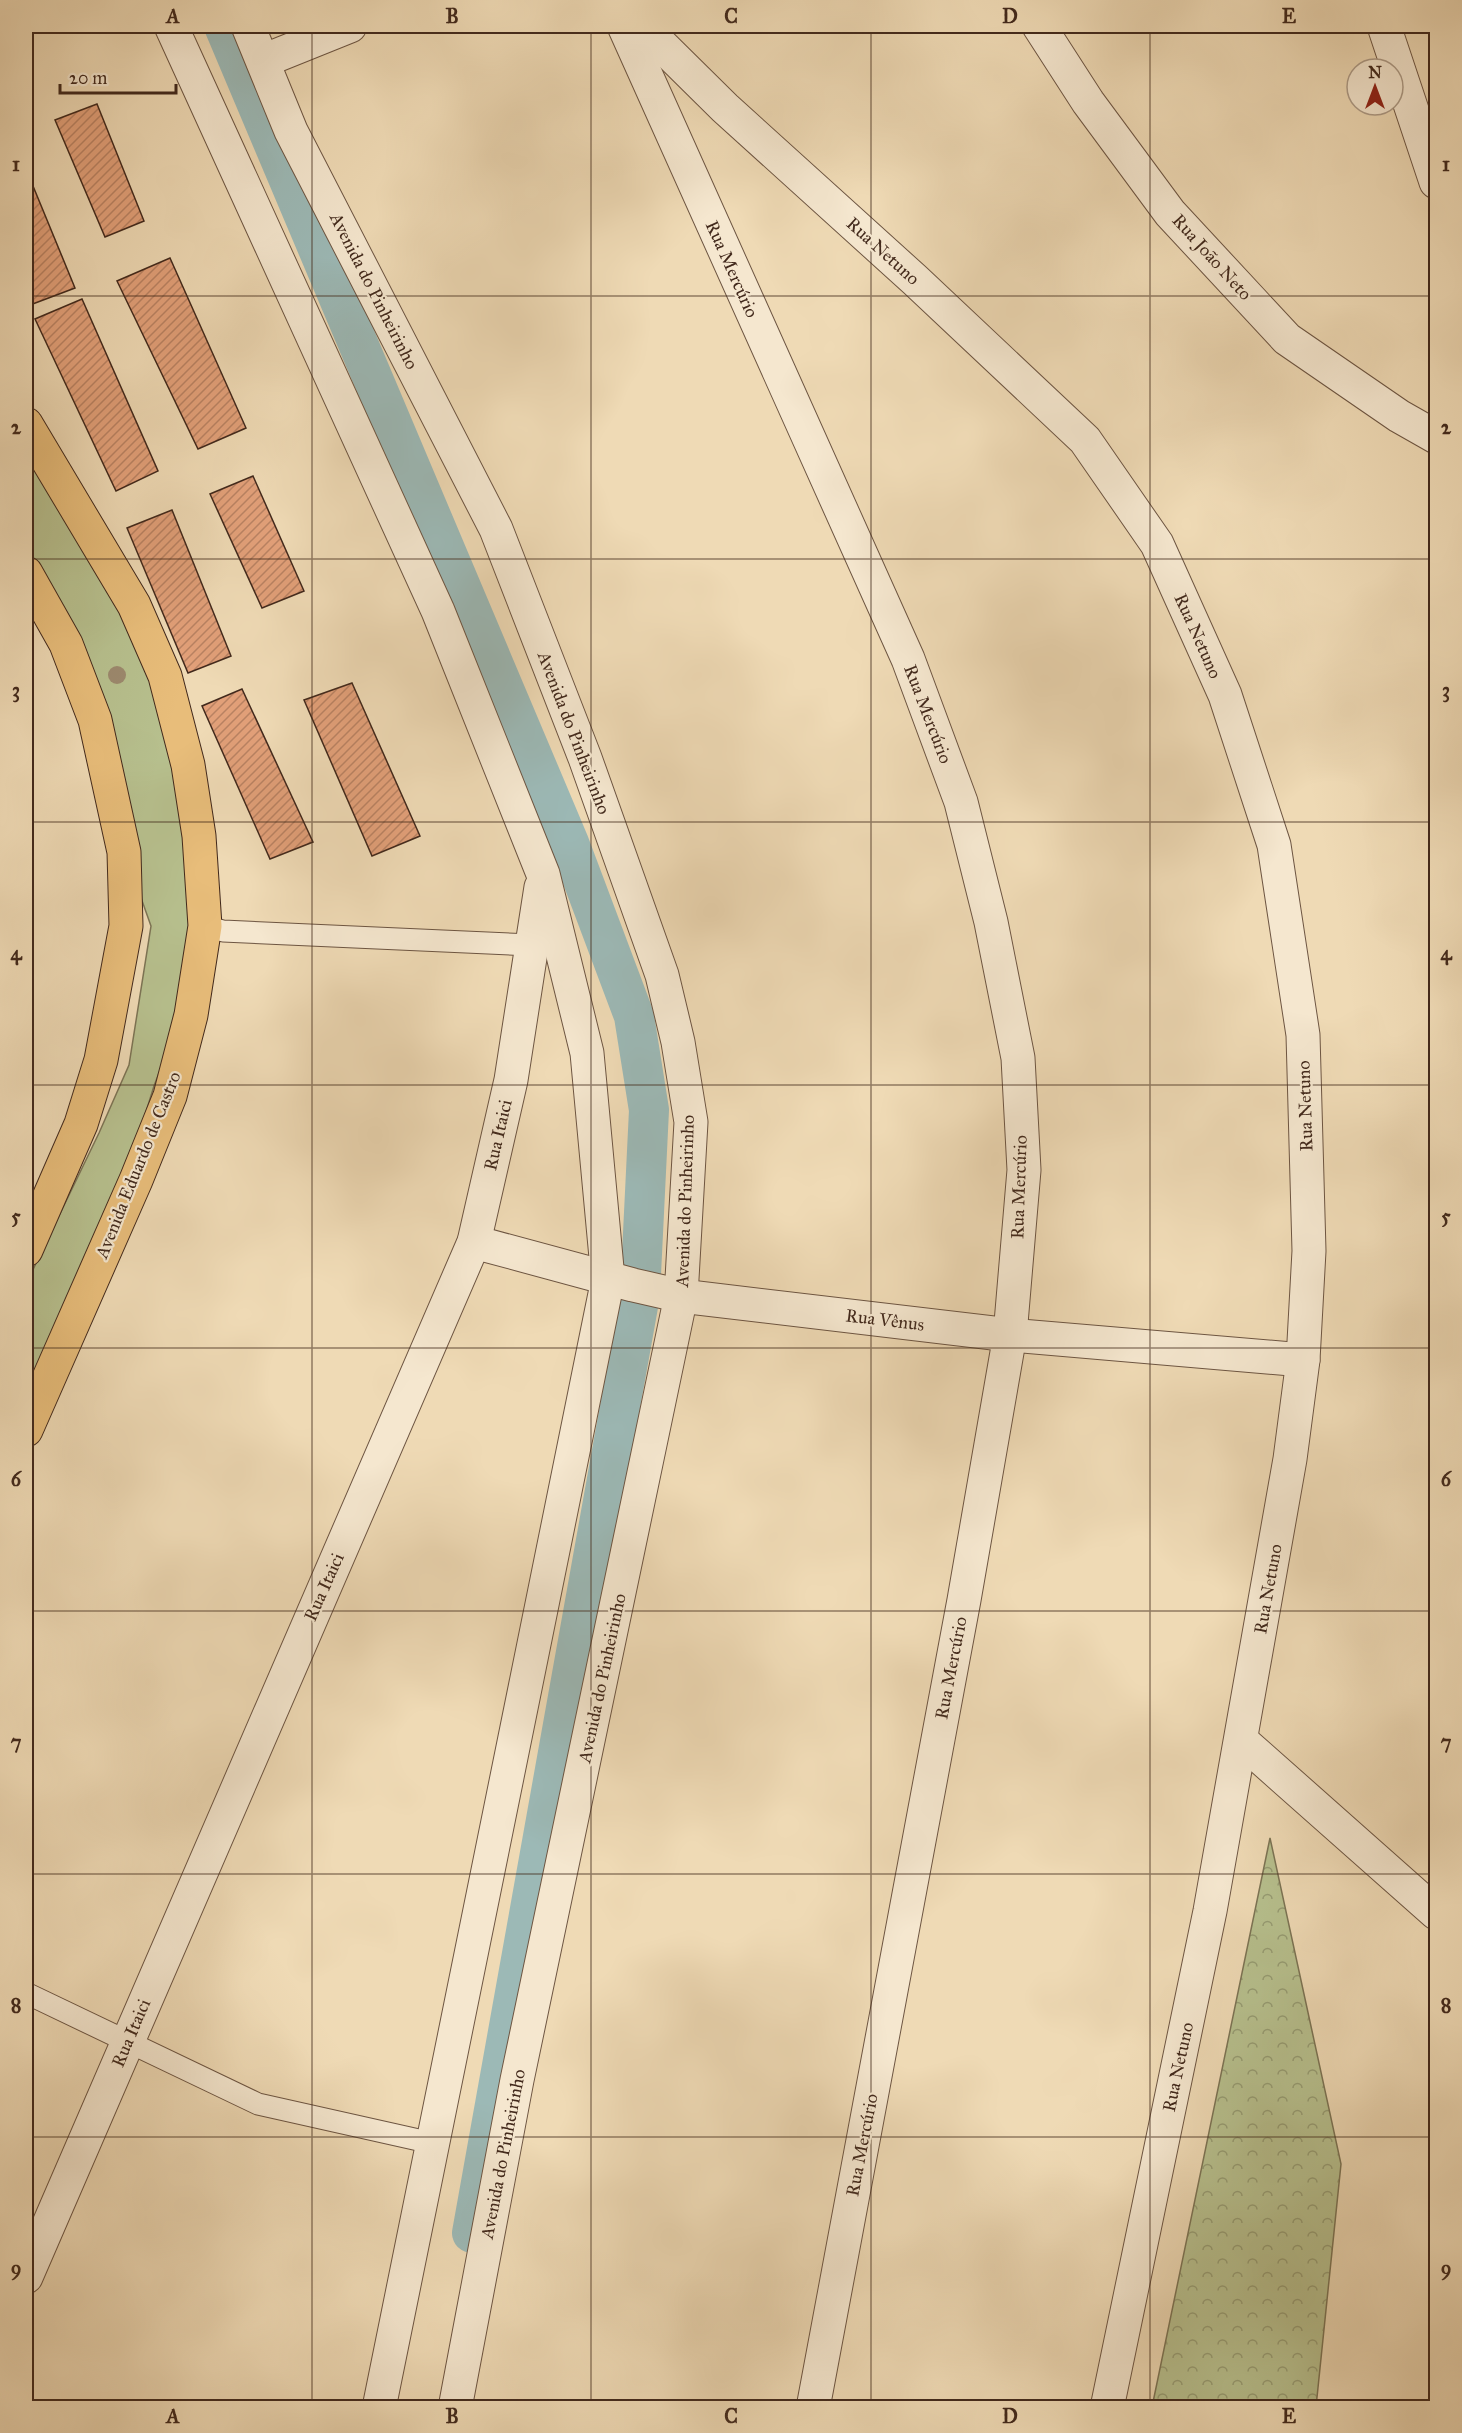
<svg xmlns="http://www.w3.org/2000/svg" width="1462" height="2433" viewBox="0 0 1462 2433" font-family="'IM FELL Great Primer',serif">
<defs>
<pattern id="forest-crowns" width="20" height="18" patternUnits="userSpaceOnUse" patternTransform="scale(1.5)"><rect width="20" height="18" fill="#b7c08e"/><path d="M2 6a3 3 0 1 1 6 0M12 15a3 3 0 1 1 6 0" fill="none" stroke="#969c73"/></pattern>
<pattern id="building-hatch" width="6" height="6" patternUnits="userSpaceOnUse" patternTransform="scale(1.5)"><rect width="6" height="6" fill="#e2a079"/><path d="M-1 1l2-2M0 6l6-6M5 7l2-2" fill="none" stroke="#b98262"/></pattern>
</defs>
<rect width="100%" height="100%" fill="#efdab5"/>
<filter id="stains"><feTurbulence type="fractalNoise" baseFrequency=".00333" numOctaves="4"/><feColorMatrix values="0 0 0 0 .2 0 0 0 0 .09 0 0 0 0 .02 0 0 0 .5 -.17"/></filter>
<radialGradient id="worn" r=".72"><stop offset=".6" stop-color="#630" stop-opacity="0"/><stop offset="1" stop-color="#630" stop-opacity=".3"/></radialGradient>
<path fill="#b7c08e" stroke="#7c7455" stroke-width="1.5" d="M26,424l108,181 65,231 -17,177 -28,73 -28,90 -100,231v-123l73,-151 30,-68 22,-139 -125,-353z"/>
<path fill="url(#forest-crowns)" stroke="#7c7455" stroke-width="1.5" d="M1270,1838l71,326 -25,243h-164z"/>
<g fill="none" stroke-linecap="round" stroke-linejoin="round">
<path stroke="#9cb9b6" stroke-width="40" d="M224,26l345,817 65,173 15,94 -9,185 -168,938"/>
</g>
<g fill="url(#building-hatch)" stroke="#42291c" stroke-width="1.5">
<path d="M97,104l47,117 -39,16 -50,-117z"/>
<path d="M26,169l49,119 -45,17 -4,-11z"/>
<path d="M170,258l76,170 -48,21 -81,-168z"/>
<path d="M82,299l76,172 -42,20 -81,-172z"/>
<path d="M253,476l51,115 -42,17 -52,-114z"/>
<path d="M172,510l59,146 -43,17 -61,-145z"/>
<path d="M352,683l68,153 -48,20 -68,-156z"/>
<path d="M242,689l71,153 -43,17 -68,-153z"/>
</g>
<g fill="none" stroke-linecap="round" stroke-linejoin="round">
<defs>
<g id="lane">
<path d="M205,926l18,5 309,14"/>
<path d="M26,1993l232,111 174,39"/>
</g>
<g id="street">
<path d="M171,26l267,585 105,263 44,179 21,226 -229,1129"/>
<path d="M248,26l43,105 205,398 89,229 77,217 16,67 13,80 -10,174 -164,784 -62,328"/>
<path d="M624,26l284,633 53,143 30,120 27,136 6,112 -14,165 -46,265 -151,808"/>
<path d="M642,26l83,82 190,172 170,160 72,104 68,151 49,150 29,190 6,216 -6,109 -13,99 -80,452 -103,497"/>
<path d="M1039,26l49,76 82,111 117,126 112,77 37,21"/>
<path d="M1384,26l52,156"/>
<path d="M263,61l87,-35"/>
<path d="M474,1242l159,43 48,11 329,39 293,25"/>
<path d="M1242,1741l194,172"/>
<path d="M26,2277l448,-1035 37,-162 30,-193"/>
</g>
<g id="primary">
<path d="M26,424l108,181 31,71 23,89 11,71 6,90 -14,89 -21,81 -34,84 -110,250"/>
<path d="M26,573l40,71 29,76 29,132 2,74 -25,134 -20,64 -55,126"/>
</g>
</defs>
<use href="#lane" stroke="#6d5542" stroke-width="23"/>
<use href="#street" stroke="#6d5542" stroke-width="35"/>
<use href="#primary" stroke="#42291c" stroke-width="35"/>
<use href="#lane" stroke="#f5e7cf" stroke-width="21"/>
<use href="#street" stroke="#f5e7cf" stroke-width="33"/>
<use href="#primary" stroke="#e8bd7a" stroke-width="33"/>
</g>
<circle fill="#9c896e" cx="117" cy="675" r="9"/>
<path fill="none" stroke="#42291c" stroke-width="1.5" stroke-opacity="0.55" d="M312,26v2382M591,26v2382M871,26v2382M1150,26v2382M26,296h1410M26,559h1410M26,822h1410M26,1085h1410M26,1348h1410M26,1611h1410M26,1874h1410M26,2137h1410"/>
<g text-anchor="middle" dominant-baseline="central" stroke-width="4.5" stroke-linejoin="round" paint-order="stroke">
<g font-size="18" fill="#42291c" stroke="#f5e7cf">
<text transform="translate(883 251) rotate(42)">Rua Netuno</text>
<text transform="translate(1212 257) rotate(48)">Rua João Neto</text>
<text transform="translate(732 269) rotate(66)">Rua Mercúrio</text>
<text transform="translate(374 291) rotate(63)">Avenida do Pinheirinho</text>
<text transform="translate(1198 636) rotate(66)">Rua Netuno</text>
<text transform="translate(928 714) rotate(69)">Rua Mercúrio</text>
<text transform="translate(574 733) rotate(69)">Avenida do Pinheirinho</text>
<text transform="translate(1305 1106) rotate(-92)">Rua Netuno</text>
<text transform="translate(498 1135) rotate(-77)">Rua Itaici</text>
<text transform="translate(138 1165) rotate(-68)">Avenida Eduardo de Castro</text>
<text transform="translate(1019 1187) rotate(-88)">Rua Mercúrio</text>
<text transform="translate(685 1201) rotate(-88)">Avenida do Pinheirinho</text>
<text transform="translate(885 1320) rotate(7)">Rua Vênus</text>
<text transform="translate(324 1587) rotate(-66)">Rua Itaici</text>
<text transform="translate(1268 1589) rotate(-80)">Rua Netuno</text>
<text transform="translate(951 1668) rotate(-79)">Rua Mercúrio</text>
<text transform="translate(602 1678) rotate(-78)">Avenida do Pinheirinho</text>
<text transform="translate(131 2033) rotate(-67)">Rua Itaici</text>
<text transform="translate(1178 2067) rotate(-78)">Rua Netuno</text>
<text transform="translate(862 2145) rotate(-79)">Rua Mercúrio</text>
<text transform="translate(503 2154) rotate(-79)">Avenida do Pinheirinho</text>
</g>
</g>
<rect width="1462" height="2433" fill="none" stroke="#efdab5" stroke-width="66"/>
<g transform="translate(1375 87)"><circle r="28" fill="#f5e7cf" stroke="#ad9b87" stroke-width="1.5"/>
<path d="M0-4.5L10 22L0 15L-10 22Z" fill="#8f2418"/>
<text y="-9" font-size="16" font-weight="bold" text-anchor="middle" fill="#42291c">N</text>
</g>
<path d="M60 84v9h116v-9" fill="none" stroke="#42291c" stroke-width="3"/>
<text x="69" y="84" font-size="18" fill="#42291c" stroke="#f5e7cf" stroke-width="4.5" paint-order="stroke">20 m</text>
<rect x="33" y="33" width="1396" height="2367" fill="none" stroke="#42291c" stroke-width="2"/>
<g font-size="20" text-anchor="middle" font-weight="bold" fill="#42291c">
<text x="173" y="23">A</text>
<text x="452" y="23">B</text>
<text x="731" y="23">C</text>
<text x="1010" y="23">D</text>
<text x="1289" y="23">E</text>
<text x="16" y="171">1</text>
<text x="1446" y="171">1</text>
<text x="16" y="434">2</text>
<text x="1446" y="434">2</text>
<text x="16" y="697">3</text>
<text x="1446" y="697">3</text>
<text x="16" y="960">4</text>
<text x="1446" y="960">4</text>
<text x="16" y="1223">5</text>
<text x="1446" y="1223">5</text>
<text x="16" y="1486">6</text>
<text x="1446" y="1486">6</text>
<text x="16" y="1749">7</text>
<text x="1446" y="1749">7</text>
<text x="16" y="2012">8</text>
<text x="1446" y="2012">8</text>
<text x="16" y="2275">9</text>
<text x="1446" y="2275">9</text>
<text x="173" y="2423">A</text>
<text x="452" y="2423">B</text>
<text x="731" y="2423">C</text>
<text x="1010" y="2423">D</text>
<text x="1289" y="2423">E</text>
</g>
<rect width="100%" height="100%" filter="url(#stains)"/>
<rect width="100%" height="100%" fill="url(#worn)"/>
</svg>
